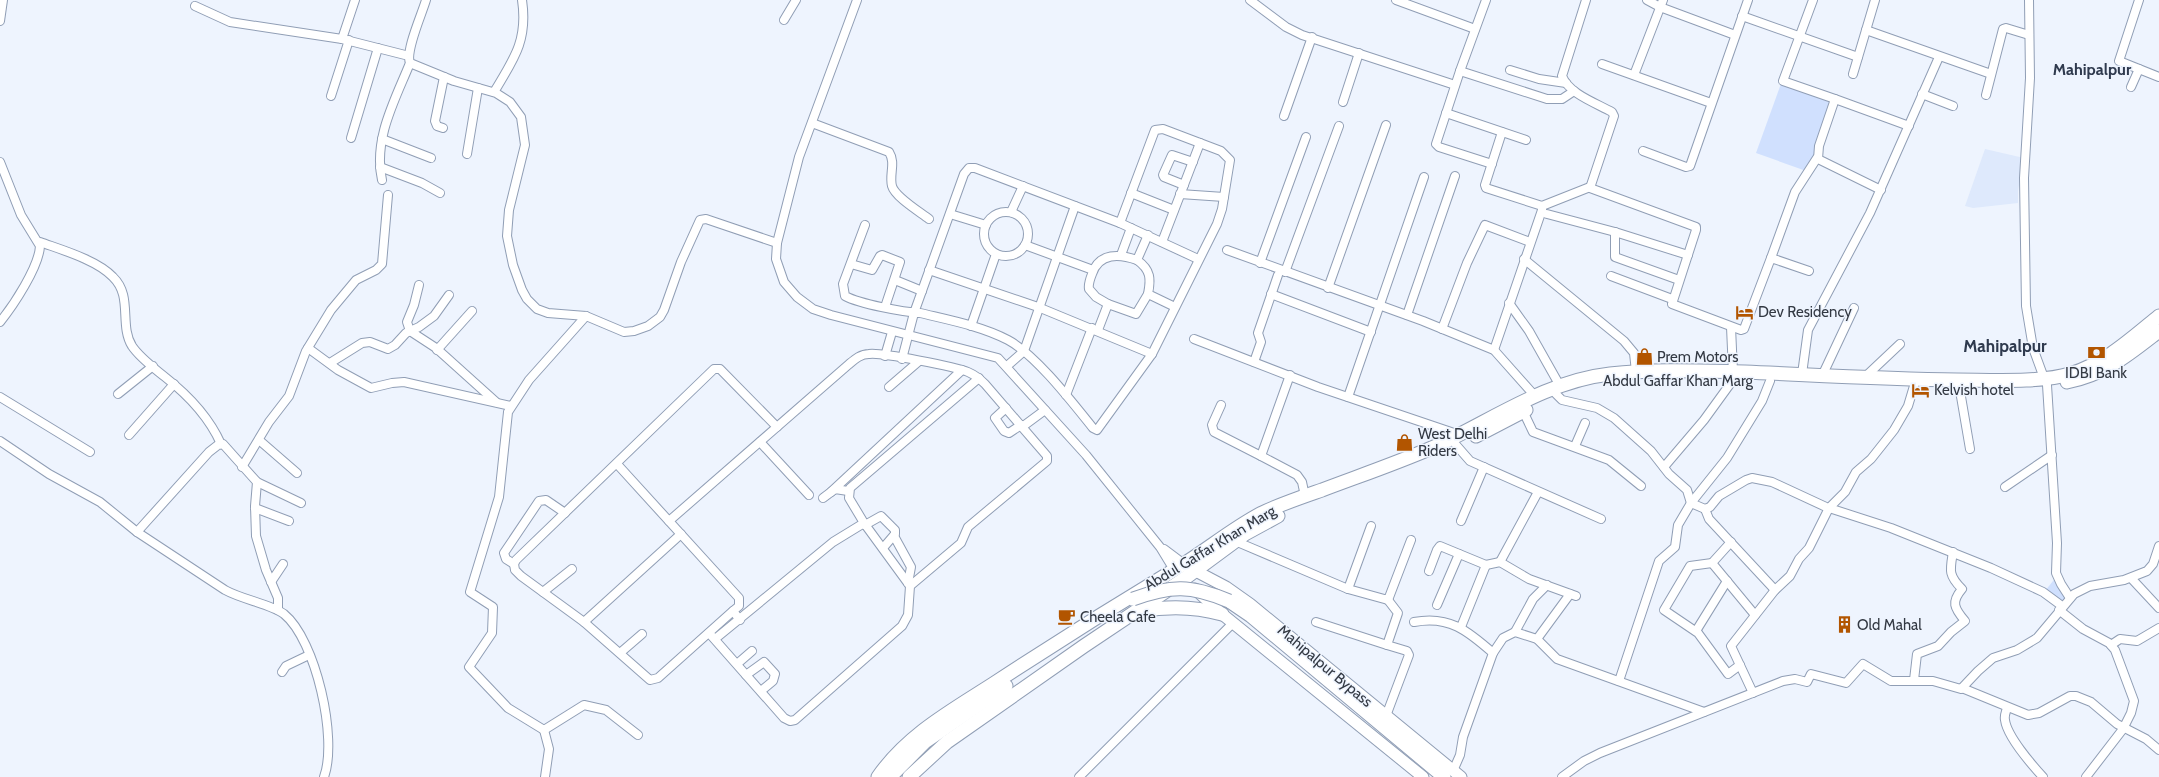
<svg xmlns="http://www.w3.org/2000/svg" width="2159" height="777" viewBox="0 0 2159 777" font-family="Cabin,sans-serif">
<rect width="100%" height="100%" fill="#eef4fe"/>
<path fill="#dee9fc" d="M1985,149l39,9 -6,33v12l-45,5 -8,-2z"/>
<g fill="#d0e0fe">
<path d="M1782,81l53,19 -26,72 -53,-19z"/>
<path d="M2057,576l16,18 -11,11 -17,-14z"/>
</g>
<g fill="none" stroke-linecap="round" stroke-linejoin="round">
<defs>
<g id="minor">
<path d="M857,0l-58,157 -22,86 -1,16 8,23 13,15 16,12 18,6 167,43 88,97 74,92 14,23"/>
<path d="M1250,0l36,27 16,8 153,50"/>
<path d="M1396,0l79,29"/>
<path d="M1486,0l-26,71 -24,73 3,3 53,17"/>
<path d="M1586,0l-24,76c7,18 34,27 50,36l2,4 -24,72 106,39v3l-24,74 69,26 3,-1 27,-71 38,13"/>
<path d="M1647,0l13,7 75,28"/>
<path d="M1813,0l-30,81 52,18 -16,47 -1,13 63,31"/>
<path d="M2029,0l1,78 -6,100 2,128 7,42 11,30"/>
<path d="M2139,0l-20,61 40,16"/>
<path d="M195,6l35,16 112,17 67,17"/>
<path d="M1742,16l116,41"/>
<path d="M784,20l12,-20"/>
<path d="M0,21l3,-21"/>
<path d="M1866,30l125,44"/>
<path d="M342,39l13,-39"/>
<path d="M410,63l44,18 42,12 14,9 11,15 4,28 -16,65 -2,26 6,29 9,25 5,9 10,10 11,4 38,3 38,16 10,-1 14,-5 12,-9 4,-7 17,-48 19,-42 6,-1 71,24"/>
<path d="M1602,64l109,39"/>
<path d="M1510,70l29,9 27,4"/>
<path d="M1460,71l87,28h15l12,-8"/>
<path d="M1853,74l22,-74"/>
<path d="M1634,75l29,-75"/>
<path d="M2131,87l8,-18"/>
<path d="M494,92c20,-33 34,-52 28,-92"/>
<path d="M1922,94l31,12"/>
<path d="M1986,95l17,-66 3,-1 23,7"/>
<path d="M331,96l18,-56"/>
<path d="M1835,99l74,27"/>
<path d="M1343,102l16,-49"/>
<path d="M1446,113l80,27"/>
<path d="M1284,116l28,-79"/>
<path d="M812,123l77,29c7,11 0,22 3,34 3,11 28,26 37,33"/>
<path d="M443,128l-6,-2 -2,-5 9,-44"/>
<path d="M1502,132l-17,53 1,3 56,18 48,-19"/>
<path d="M351,138l27,-90"/>
<path d="M382,139l49,19"/>
<path d="M1643,151l43,16 4,-1 58,-166"/>
<path d="M467,154l11,-66"/>
<path d="M0,162l21,53 19,31c-1,21 -27,60 -40,76"/>
<path d="M380,167l42,16 18,10"/>
<path d="M382,180c-9,-41 13,-80 28,-117 -5,-12 12,-49 16,-63"/>
<path d="M1184,185l-20,-8 -1,-2 9,-20 21,7"/>
<path d="M1131,193l43,17"/>
<path d="M1180,194l44,3"/>
<path d="M1011,212l12,-26"/>
<circle cx="1006" cy="234" r="22"/>
<path d="M950,214l36,11"/>
<path d="M1547,214l68,18 73,23"/>
<path d="M1120,223l78,36"/>
<path d="M865,225l-22,59 2,12c15,8 58,16 75,17 29,7 61,13 88,27 28,15 64,62 85,88l4,2 55,-76 65,-130 5,-15 8,-49 -9,-9 -58,-22 -8,1 -35,93 -145,-55h-6l-5,6 -50,139 -12,46"/>
<path d="M1615,232v25l64,23"/>
<path d="M40,242c22,8 57,18 73,35 20,19 6,48 19,69 8,12 22,22 33,31 23,18 44,40 56,67"/>
<path d="M1162,242l38,-99"/>
<path d="M1025,245l68,25"/>
<path d="M1227,250l196,71 71,29 41,46"/>
<path d="M1121,255l10,-27"/>
<path d="M1771,258l24,-66 22,-34"/>
<path d="M1524,259l100,82 10,12 2,19"/>
<path d="M1137,260c14,10 14,19 11,34l27,13"/>
<path d="M1260,263l46,-126"/>
<path d="M851,264l21,6 8,-14 2,-1 18,7 -15,45"/>
<path d="M929,270l109,37 114,47"/>
<path d="M1285,272l54,-146"/>
<path d="M1611,276l61,23"/>
<path d="M895,280l27,11"/>
<path d="M419,285l-5,20 -7,17 3,9 26,17 60,54"/>
<path d="M1328,288l58,-163"/>
<path d="M1271,294l100,38"/>
<path d="M1509,303l20,28 31,55"/>
<path d="M1108,304l-12,-7 -7,-8c-1,-5 1,-10 3,-15 7,-22 28,-20 45,-14l11,-25"/>
<path d="M1407,315l48,-139"/>
<path d="M586,316l-57,64 -21,32 -9,85 -29,95 23,15 -1,26 -23,34 39,41 36,22 40,-25 22,5 32,25"/>
<path d="M971,326l25,-72"/>
<path d="M1731,327l2,45"/>
<path d="M1442,329l25,-66 18,-38 45,17"/>
<path d="M1098,330l10,-26 28,10 12,-20"/>
<path d="M1194,339l124,48 142,48"/>
<path d="M308,348l30,22 33,18 21,-5 12,-1 107,24"/>
<path d="M437,350l35,-39"/>
<path d="M1494,350l48,-140v-4"/>
<path d="M885,356l7,-24"/>
<path d="M1254,362l7,-20 -3,-9 20,-58"/>
<path d="M330,363l32,-20 8,-1 18,7 7,-4 11,-12 13,-6 15,-11 15,-21"/>
<path d="M1007,366l17,-15 51,-145"/>
<path d="M1802,374l6,-44 62,-117 69,-156"/>
<path d="M1290,375l-29,81 36,19 5,7 3,14"/>
<path d="M1822,376l32,-68"/>
<path d="M1865,377l35,-33"/>
<path d="M1959,385l11,64"/>
<path d="M2047,385l10,158 -1,30 5,11 9,14"/>
<path d="M889,387l29,-25"/>
<path d="M118,394l35,-28"/>
<path d="M1556,394l6,6 35,8 17,10 37,33 18,23 18,16 4,13 14,6 5,-2 9,-11 27,-16 6,-2 20,4 54,25 65,21 100,40 52,24 19,14"/>
<path d="M1066,395l26,-67"/>
<path d="M0,397l90,55"/>
<path d="M1348,397l76,-220"/>
<path d="M1221,405l-9,20 2,7 47,24"/>
<path d="M1006,408l-11,10 9,13 5,2 12,-8"/>
<path d="M1523,411l10,21 76,28 32,26"/>
<path d="M1022,427l23,-17"/>
<path d="M129,435l45,-51"/>
<path d="M259,440l38,33"/>
<path d="M0,441l49,33 51,28 37,30 88,58c18,10 46,14 59,24 32,26 54,125 40,163"/>
<path d="M760,442l49,53"/>
<path d="M1456,445l14,16 131,58"/>
<path d="M1575,446l10,-23"/>
<path d="M617,464l122,134v8l-6,5 7,9"/>
<path d="M242,467l27,-45 20,-26 17,-45 25,-41 25,-30 20,-10 6,-6 6,-69"/>
<path d="M1664,467l40,-47 29,-40"/>
<path d="M257,482l44,21"/>
<path d="M2005,487l47,-32"/>
<path d="M831,492l131,-122"/>
<path d="M823,498l12,-9 13,2"/>
<path d="M255,508l34,13"/>
<path d="M1705,509l4,10 66,71"/>
<path d="M669,521l179,-156c6,-5 12,-11 21,-11 12,-2 87,13 99,18 7,3 12,7 17,12l62,72v5l-79,66 -7,16 -51,43 -2,29 -6,11 -107,94 -5,1 -6,-3 -75,-85"/>
<path d="M1461,521l23,-54"/>
<path d="M865,525l16,-9 14,14v4l-12,14"/>
<path d="M137,532l72,-80 9,-7 5,-1 34,38 -2,24 1,30 10,34 12,28v12"/>
<path d="M894,536l17,31 -3,16"/>
<path d="M1235,541l113,48 40,11 23,-60"/>
<path d="M1731,542l-19,21 43,52"/>
<path d="M1164,549l20,15"/>
<path d="M1500,562l38,-70"/>
<path d="M1712,563l-22,3 -26,44 34,23 30,41 12,-9"/>
<path d="M514,564l-8,-5 -2,-6 35,-52 7,-1 19,13"/>
<path d="M1486,565l14,-3 29,17 47,17"/>
<path d="M1429,571l8,-21 3,-4 46,19 -25,62"/>
<path d="M2131,578l28,30"/>
<path d="M271,582l12,-18"/>
<path d="M910,586l-46,-63 -15,-25 1,-10 129,-110"/>
<path d="M1348,589l23,-63"/>
<path d="M543,592l29,-23"/>
<path d="M1437,605l22,-51"/>
<path d="M2059,610l24,19 26,14 6,7 19,51 -3,12 -8,16 -37,48"/>
<path d="M733,611l-75,67 -8,2 -66,-58 -63,-46 -6,-6 -1,-6 2,-4 198,-191h6l57,58"/>
<path d="M584,622l97,-88"/>
<path d="M1316,622l71,23"/>
<path d="M1414,622c35,-7 54,9 79,31"/>
<path d="M1696,631l31,-50"/>
<path d="M1515,632l18,-33 14,-14"/>
<path d="M715,639l118,-97 31,-19"/>
<path d="M1537,639l33,-45"/>
<path d="M2111,645l9,-6 17,2 22,-13"/>
<path d="M620,653l22,-19"/>
<path d="M737,664l15,-13"/>
<path d="M282,672l4,-6 23,-11"/>
<path d="M746,675l18,-13 11,12 -2,7 -12,10"/>
<path d="M1914,680l3,-26 21,-8 13,-14 14,-11c-11,-13 -14,-19 -3,-32 -14,-14 -12,-19 -9,-37"/>
<path d="M1619,681l40,-120 16,-14 3,-22 13,-22 36,-45 35,-57 8,-20"/>
<path d="M1962,688l66,27 11,-2 31,-17h6l15,6 26,22 29,15 13,11"/>
<path d="M1753,693l-22,-47 44,-56 15,-14 9,-17 10,-11 20,-40 16,-16 11,-20 15,-13 23,-29 14,-24 6,-20"/>
<path d="M2007,708c-1,4 -3,7 -2,12 2,16 27,45 38,57"/>
<path d="M1386,716l23,-61 -2,-4 -20,-6 11,-32 -10,-13"/>
<path d="M544,730l5,19 -4,28"/>
<path d="M1453,771l7,-16 3,-18 30,-84 10,-15 12,-6 22,7 20,20 147,53"/>
<path d="M1079,777l154,-154"/>
<path d="M1562,777l22,-16 16,-8 183,-72 12,-2 12,3 4,-8 35,9 17,-19 28,17h42l28,8 17,-18 15,-13 24,-8 20,-12 37,-44 16,-8 34,-6 23,-9 6,-7 6,-18"/>
</g>
<g id="tertiary">
<path d="M1190,568l36,19 24,17 211,173"/>
<path d="M1195,589l27,25 201,163"/>
</g>
<g id="primary">
<path d="M2067,382c39,-8 61,-27 92,-51"/>
<path d="M1476,436l50,-26"/>
<path d="M1229,601l22,15 193,161"/>
<path d="M1140,611c28,-5 54,-5 82,3"/>
<path d="M878,777c29,-42 73,-66 115,-93 61,-40 123,-79 186,-117 28,-17 54,-39 83,-54 19,-9 40,-16 60,-23 37,-14 75,-27 112,-43 57,-26 112,-66 176,-73 44,-5 90,-3 135,-2 71,3 141,7 212,8 32,0 84,3 113,-6 34,-10 62,-36 89,-58"/>
<path d="M890,777l35,-35 81,-56"/>
<path d="M909,777l38,-35 137,-96 100,-67 61,-45 33,-18"/>
</g>
</defs>
<use href="#minor" stroke="#909eb5" stroke-width="10"/>
<use href="#tertiary" stroke="#909eb5" stroke-width="13"/>
<use href="#primary" stroke="#909eb5" stroke-width="15"/>
<use href="#minor" stroke="#fff" stroke-width="8"/>
<use href="#tertiary" stroke="#fff" stroke-width="11"/>
<use href="#primary" stroke="#fff" stroke-width="13"/>
<defs>
<path id="primary-bridge" d="M1133,599c38,-14 58,-14 96,2"/>
</defs>
<use href="#primary-bridge" stroke="#909eb5" stroke-width="15" stroke-linecap="butt"/>
<use href="#primary-bridge" stroke="#fff" stroke-width="13"/>
</g>
<defs>
<symbol id="hotel-bare" viewBox="-9 -9 18 18"><path d="M-6-4.5h1.5V1H6V5H4.5V3h-9V5H-6ZM-4 0a1.8 1.8 0 1 1 3.6 0ZM.5 0V-2.5h3Q6-2.5 6 0Z" fill="#b25500" stroke="#eef4fe" stroke-width="2.5" paint-order="stroke"/></symbol>
<symbol id="bank-bare" viewBox="-9 -9 18 18"><path d="M-6-4H6V4H-6ZM0-2.3a2.3 2.3 0 1 0 0 4.6a2.3 2.3 0 1 0 0-4.6Z" fill="#b25500" stroke="#eef4fe" stroke-width="2.5" paint-order="stroke"/></symbol>
<symbol id="shop-bare" viewBox="-9 -9 18 18"><path d="M-5-2.5h2.3a2.7 3.5 0 0 1 5.4 0H5L5.5 6h-11ZM-1.5-2.5h3a1.5 2.3 0 0 0-3 0Z" fill="#b25500" stroke="#eef4fe" stroke-width="2.5" paint-order="stroke"/></symbol>
<symbol id="cafe-bare" viewBox="-9 -9 18 18"><path d="M-5.5-4.5H6V0H3Q3 3.5 0 3.5H-2.5Q-5.5 3.5-5.5 0ZM3-3.2v2h1.7v-2ZM-6 4.5H4V6H-6Z" fill="#b25500" stroke="#eef4fe" stroke-width="2.5" paint-order="stroke"/></symbol>
<symbol id="building-bare" viewBox="-9 -9 18 18"><path d="M-4-6H4V6H1V3H-1V6H-4ZM-2.5-4.3h1.7v1.8h-1.7ZM.8-4.3h1.7v1.8H.8ZM-2.5-1h1.7V.8h-1.7ZM.8-1h1.7V.8H.8Z" fill="#b25500" stroke="#eef4fe" stroke-width="2.5" paint-order="stroke"/></symbol>
</defs>
<g fill-rule="evenodd">
<use href="#hotel-bare" x="1732" y="300" width="25" height="25"/>
<use href="#bank-bare" x="2084" y="340" width="25" height="25"/>
<use href="#shop-bare" x="1632" y="344" width="25" height="25"/>
<use href="#hotel-bare" x="1908" y="378" width="25" height="25"/>
<use href="#shop-bare" x="1392" y="430" width="25" height="25"/>
<use href="#cafe-bare" x="1054" y="604" width="25" height="25"/>
<use href="#building-bare" x="1832" y="612" width="25" height="25"/>
</g>
<g text-anchor="middle" dominant-baseline="central" stroke-width="3" stroke-linejoin="round" paint-order="stroke">
<g font-size="15" fill="#333943" stroke="#eef4fe" text-anchor="start">
<text x="1758" y="312">Dev Residency</text>
<text x="1657" y="357">Prem Motors</text>
<text x="2096" y="373" text-anchor="middle">IDBI Bank</text>
<text x="1934" y="390">Kelvish hotel</text>
<text x="1418" y="434">West Delhi<tspan x="1418" dy="17">Riders</tspan></text>
<text x="1080" y="617">Cheela Cafe</text>
<text x="1857" y="625">Old Mahal</text>
</g>
<g font-size="15" fill="#333943" stroke="#eef4fe">
<text x="1678" y="381">Abdul Gaffar Khan Marg</text>
<text transform="translate(1210 548) rotate(-31)">Abdul Gaffar Khan Marg</text>
<text transform="translate(1325 666) rotate(40)">Mahipalpur Bypass</text>
</g>
<g font-size="16" font-weight="bold" fill="#2f3a4e" stroke="#eef4fe">
<text x="2092" y="69">Mahipalpur</text>
</g>
<g font-size="17" font-weight="bold" fill="#2f3a4e" stroke="#eef4fe">
<text x="2005" y="346">Mahipalpur</text>
</g>
</g>
</svg>
